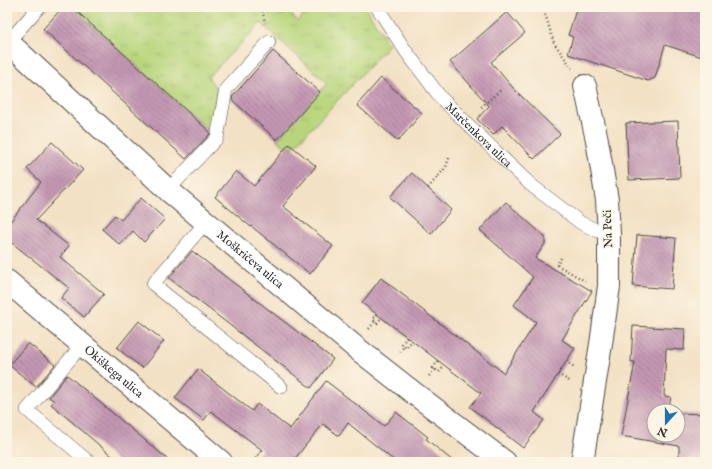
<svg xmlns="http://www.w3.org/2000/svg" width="712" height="469" viewBox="0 0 712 469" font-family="'IM FELL English',serif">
<defs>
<pattern id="park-tufts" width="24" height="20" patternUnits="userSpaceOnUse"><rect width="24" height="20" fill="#b8d57b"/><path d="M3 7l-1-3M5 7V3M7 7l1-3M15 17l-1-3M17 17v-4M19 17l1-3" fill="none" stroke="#9eb76a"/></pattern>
<pattern id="building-back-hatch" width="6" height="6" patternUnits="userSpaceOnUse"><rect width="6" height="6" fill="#c397b3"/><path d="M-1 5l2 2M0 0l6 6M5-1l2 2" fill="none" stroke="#9f7b92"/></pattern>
</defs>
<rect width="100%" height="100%" fill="#fcf5e5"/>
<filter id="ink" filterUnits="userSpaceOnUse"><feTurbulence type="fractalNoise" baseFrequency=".025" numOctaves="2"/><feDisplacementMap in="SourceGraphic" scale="8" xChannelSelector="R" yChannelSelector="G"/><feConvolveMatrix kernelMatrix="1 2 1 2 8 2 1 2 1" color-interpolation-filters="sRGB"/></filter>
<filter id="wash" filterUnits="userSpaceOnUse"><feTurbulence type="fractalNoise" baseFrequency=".012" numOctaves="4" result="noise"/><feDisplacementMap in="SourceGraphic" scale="16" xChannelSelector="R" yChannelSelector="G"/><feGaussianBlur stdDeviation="0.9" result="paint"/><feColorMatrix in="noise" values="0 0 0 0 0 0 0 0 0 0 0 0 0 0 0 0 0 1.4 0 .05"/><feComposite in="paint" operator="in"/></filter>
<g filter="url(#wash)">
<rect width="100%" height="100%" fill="#f3e1c4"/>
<path fill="url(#park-tufts)" stroke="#728053" d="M72,7h210l16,14 13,-14h54l24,38 -96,103 -3,-3 -3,3 -10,-8 50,-57 -66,-60 -53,54 9,12 -6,44z"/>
<g id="blocks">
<g fill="url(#building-back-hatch)">
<path d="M63,7h9l138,125v2l-24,25 -143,-130z"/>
<path d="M577,7h128v51l-40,-13 -10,33 -7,3 -80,-27 5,-17 -5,-2z"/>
<path d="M507,12l18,21 -34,29 23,27 46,45 -26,25 -32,-33 -9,9 -16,-16 12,-13 -39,-44z"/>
<path d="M273,51l47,41 -43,48 -45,-40 1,-4z"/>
<path d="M381,78l41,35 -24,28 -41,-36z"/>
<path d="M678,121l2,57 -51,2 -3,-57z"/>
<path d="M52,142l31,28 -47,50 33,26 -9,11 44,37 -20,23 -23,-19 8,-10 -62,-49v-13l34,-44 -14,-13z"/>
<path d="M289,144l27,22 -33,40 50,40 -23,28 -59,-48v1l-36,-30 21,-26 18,15z"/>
<path d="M412,173l39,37 -20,24 -41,-37z"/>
<path d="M141,198l24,21 -21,23 -11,-11 -13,14 -18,-16 13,-14 6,5z"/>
<path d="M506,202l39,35v7l-10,14 57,33 -30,49 13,8 -41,64 10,8 -21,28 -53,-41 11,-14 -119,-90 19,-25 123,95 32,-51 -22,-17 19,-28 -53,-47z"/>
<path d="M637,235l39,3 -4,51 -39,-3z"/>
<path d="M192,251l141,108 -22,29 -142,-110z"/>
<path d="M139,321l25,20 -22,27 -25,-20z"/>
<path d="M633,326l52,3 -1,21 -18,-1 -2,47 7,1 -3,14h-14v24h24v-22l27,1v48h-26v-16l-58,-10 14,-74h-4z"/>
<path d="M28,343l27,22 -19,22 -27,-22z"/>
<path d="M198,369l54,42 5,-7 33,25 36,-48 58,45 12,-14 32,25 -2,2 28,23h-58l-48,-39 -9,13 -16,-12 -31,38h-40l10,-12 -51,-39 -7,9 -29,-22z"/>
<path d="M67,375l5,4 99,83h-52l-68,-58 3,-3 -5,-4z"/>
</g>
</g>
</g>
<g filter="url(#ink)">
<use href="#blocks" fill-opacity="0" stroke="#494642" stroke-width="1"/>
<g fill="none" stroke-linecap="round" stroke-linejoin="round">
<defs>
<g id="lane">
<path id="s1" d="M377,7l28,43 36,48 50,49 40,38 50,38 17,8 11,2"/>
<path d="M8,42l31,-35"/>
<path d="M168,190l49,-52 9,-49 43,-47"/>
<path d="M206,222l-53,62 128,103"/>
<path d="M82,345l-55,65 62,52"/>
</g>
<g id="street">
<path id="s2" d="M7,41l161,149 51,43 136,114 60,47 90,68"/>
<path id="s3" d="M7,281l214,181"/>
<path d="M582,462l19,-118 8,-58v-53l-2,-33 -10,-60 -12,-54"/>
</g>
</defs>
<use href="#lane" stroke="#494642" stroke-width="14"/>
<use href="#street" stroke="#494642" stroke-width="24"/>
<g stroke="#494642" stroke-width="2.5" stroke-dasharray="1 3" stroke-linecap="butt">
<path d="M262,7l3,16"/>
<path d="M543,7l11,36 18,25"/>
<path d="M479,108v1l23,-20"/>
<path d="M428,188l18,-21 3,-9"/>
<path d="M561,258l-4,7 28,16"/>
<path d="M377,314l-4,5 4,4 5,-6"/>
<path d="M369,329l6,-8"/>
<path d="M407,337l-5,7 4,4 6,-7"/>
<path d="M400,352l4,-6"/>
<path d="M438,361l-5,7 6,4 5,-6"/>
<path d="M566,361l8,6"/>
<path d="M558,374l13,8"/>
<path d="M429,376l6,-7"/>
</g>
<use href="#lane" stroke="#fff" stroke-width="13"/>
<use href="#street" stroke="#fff" stroke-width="22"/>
</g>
</g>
<g text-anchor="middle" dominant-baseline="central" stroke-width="3" stroke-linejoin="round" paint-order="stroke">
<g font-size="12" fill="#2b2b2b" stroke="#fcf5e5">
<text stroke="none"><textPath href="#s1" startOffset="164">Marčenkova ulica</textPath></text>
<text transform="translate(608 229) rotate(-92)">Na Peči</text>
<text stroke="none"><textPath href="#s2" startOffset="327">Moškričeva ulica</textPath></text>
<text stroke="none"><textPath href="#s3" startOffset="140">Okiškega ulica</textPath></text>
</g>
</g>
<rect width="712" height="469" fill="none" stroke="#fcf5e5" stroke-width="24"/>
<g transform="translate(666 423) rotate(201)"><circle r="19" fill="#fcf5e5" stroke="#a8a49b"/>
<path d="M0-3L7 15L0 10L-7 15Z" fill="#1f6fb2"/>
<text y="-6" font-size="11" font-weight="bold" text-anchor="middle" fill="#2b2b2b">N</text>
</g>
</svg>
